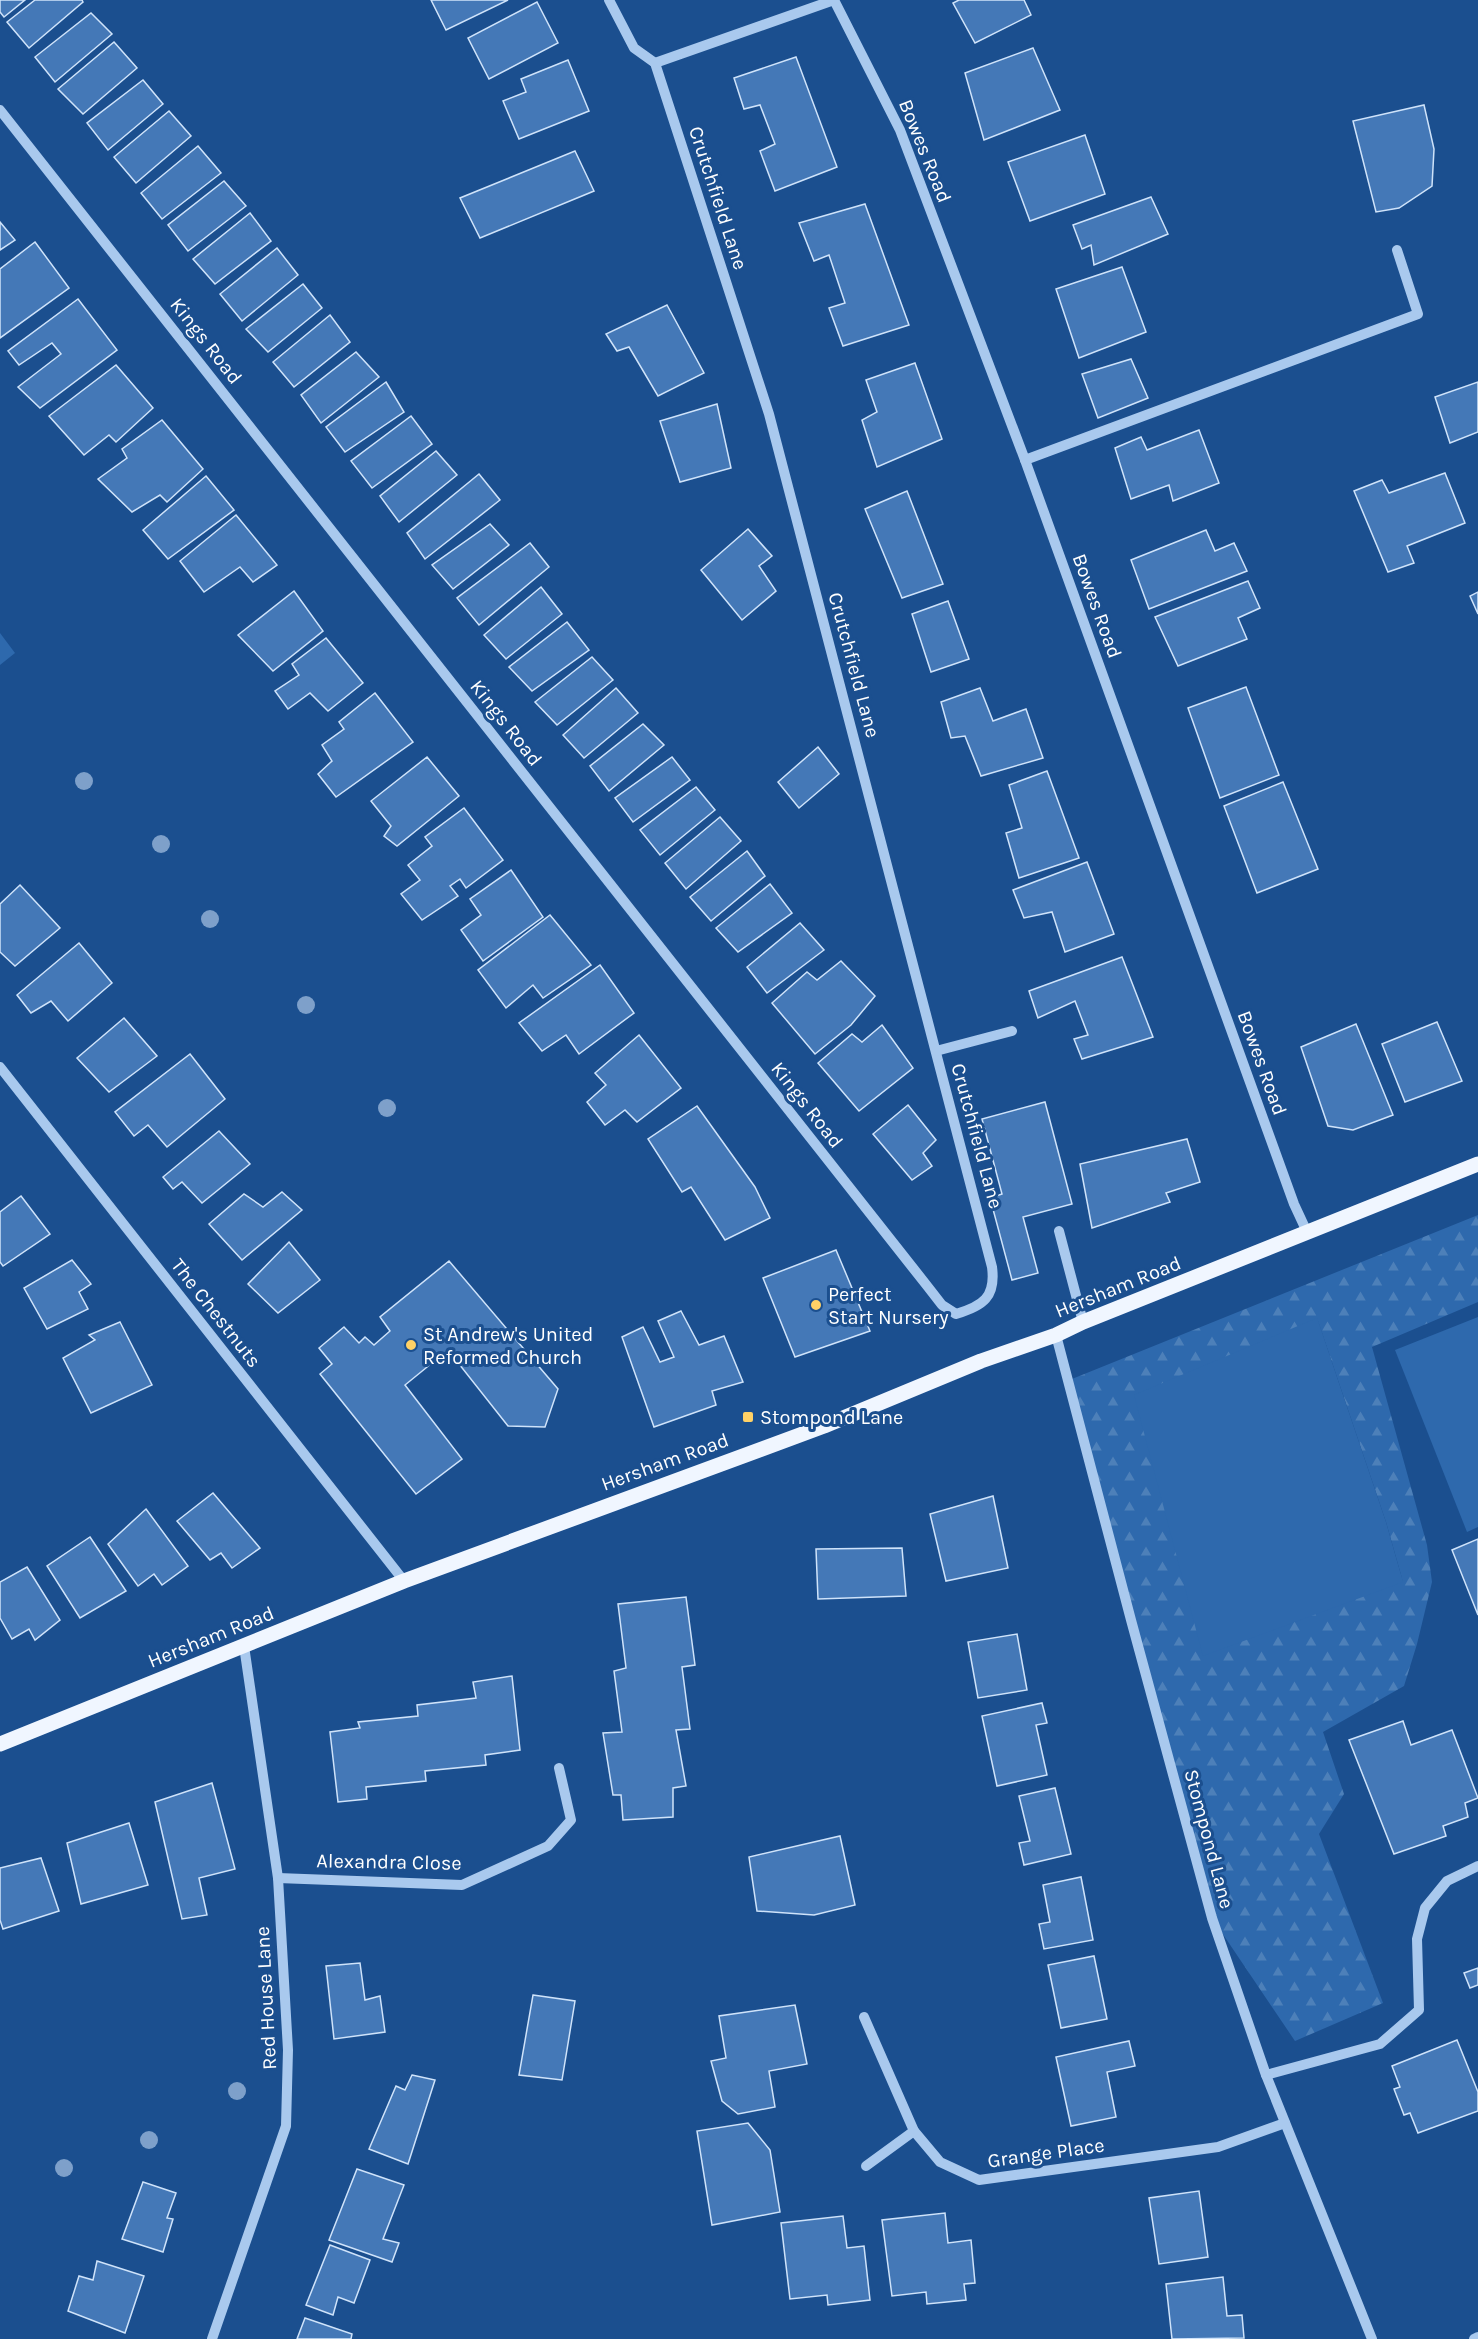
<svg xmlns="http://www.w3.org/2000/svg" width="1478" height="2339" viewBox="0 0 1478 2339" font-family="Karla,sans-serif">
<defs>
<pattern id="forest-firs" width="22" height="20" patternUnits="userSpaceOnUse" patternTransform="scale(1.5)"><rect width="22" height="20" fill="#2e69ad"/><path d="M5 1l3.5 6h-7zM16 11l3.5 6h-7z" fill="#4d80b9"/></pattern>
</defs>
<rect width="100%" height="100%" fill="#1b4f8f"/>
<path fill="url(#forest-firs)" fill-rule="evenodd" d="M1478,1215v87l-106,45 55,198 5,37 -15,62 -13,42 -81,46 21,62 -25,40 64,169 -88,38 -83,-123 -145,-537zM1317,1318l69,204 17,60z"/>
<g fill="#2e69ad">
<path d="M0,633l15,20 -15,12z"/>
<path d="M1478,1317v210l-11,5 -72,-182z"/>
<path d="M1317,1318l69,204 17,60 -200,74 -69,-261z"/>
</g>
<g fill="#4478b7" stroke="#cfe3fa" stroke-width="1.5">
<path d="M0,0h25l-21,17 -4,-5z"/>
<path d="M35,0h47l1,2 -54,46 -22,-26z"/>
<path d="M431,0h77l-62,30z"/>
<path d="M959,0h65l7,15 -56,28 -22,-40z"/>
<path d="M537,2l21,41 -69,36 -21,-41z"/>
<path d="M91,13l21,21 -57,48 -20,-25z"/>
<path d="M114,42l23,26 -54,46 -25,-25z"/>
<path d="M1033,48l27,62 -76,30 -19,-67z"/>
<path d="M796,57l41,110 -62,24 -15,-40 15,-7 -15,-39 -16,4 -10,-31z"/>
<path d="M568,60l21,51 -70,28 -16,-38 23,-9 -5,-13z"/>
<path d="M143,80l20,24 -55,46 -21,-27z"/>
<path d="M1424,105l10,44 -2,37 -33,22 -23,4 -23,-91z"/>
<path d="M169,111l22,25 -55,47 -22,-26z"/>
<path d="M1085,135l20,59 -75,27 -22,-59z"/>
<path d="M198,146l23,27 -59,46 -21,-26z"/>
<path d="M575,151l19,40 -114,47 -20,-40z"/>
<path d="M224,181l22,25 -58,45 -20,-26z"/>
<path d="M1151,197l17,37 -74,31 -3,-20 -9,4 -9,-24z"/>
<path d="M865,204l44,121 -66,21 -14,-38 16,-5 -16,-48 -15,6 -15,-38z"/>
<path d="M250,213l21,28 -56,43 -22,-25z"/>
<path d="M0,222l15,18 -15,10z"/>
<path d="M35,242l34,46 -69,50v-69z"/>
<path d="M277,248l21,27 -56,46 -22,-27z"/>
<path d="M1122,267l24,65 -67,26 -23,-69z"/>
<path d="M303,284l19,24 -54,44 -22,-23z"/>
<path d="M78,299l39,51 -77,58 -22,-21 43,-33 -9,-11 -33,22 -11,-14z"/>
<path d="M667,305l37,68 -46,23 -29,-49 -12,4 -11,-17z"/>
<path d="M330,315l20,27 -56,45 -21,-25z"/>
<path d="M356,352l23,25 -58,46 -20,-28z"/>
<path d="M1131,359l17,39 -50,20 -16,-44z"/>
<path d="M915,363l27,76 -65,28 -15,-47 15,-8 -11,-32z"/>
<path d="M116,365l37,43 -37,34 -7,-7 -25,20 -35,-39z"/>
<path d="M386,382l18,30 -59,40 -19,-25z"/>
<path d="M1478,382v50l-28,11 -15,-46z"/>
<path d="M717,404l14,64 -51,14 -20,-61z"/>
<path d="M411,416l21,28 -60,44 -21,-27z"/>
<path d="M162,420l41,49 -36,33 -7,-7 -28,17 -34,-33 29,-21 -5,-9z"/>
<path d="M1199,430l20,53 -46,18 -4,-16 -38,14 -16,-51 26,-11 6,13z"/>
<path d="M436,451l21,24 -58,47 -19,-26z"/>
<path d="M1445,473l20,50 -58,23 7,17 -26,9 -34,-81 28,-11 7,13z"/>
<path d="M479,474l21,26 -75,59 -18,-26z"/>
<path d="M206,476l28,34 -66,49 -25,-29z"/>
<path d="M907,491l36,93 -41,14 -37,-89z"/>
<path d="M236,515l41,50 -24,17 -13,-15 -36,25 -24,-31z"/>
<path d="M490,524l19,21 -56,44 -21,-24z"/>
<path d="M748,529l24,27 -13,10 17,25 -34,29 -41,-50z"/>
<path d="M1206,530l9,21 19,-8 13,28 -98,38 -18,-49z"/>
<path d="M530,543l19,24 -70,58 -22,-27z"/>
<path d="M1248,581l12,27 -22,10 9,21 -69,27 -23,-49z"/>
<path d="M541,587l21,27 -56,45 -22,-24z"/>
<path d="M294,591l29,40 -50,40 -35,-36z"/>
<path d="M1478,592v22l-8,-18z"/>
<path d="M948,601l21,58 -38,13 -19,-58z"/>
<path d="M567,622l22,28 -57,41 -23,-24z"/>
<path d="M326,638l37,45 -35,28 -18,-18 -22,16 -13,-18 24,-16 -7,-11z"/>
<path d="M592,657l21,23 -56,45 -22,-23z"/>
<path d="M1246,687l33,88 -59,23 -32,-90z"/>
<path d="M616,688l22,25 -54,45 -21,-23z"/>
<path d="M980,688l13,33 33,-12 17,49 -62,18 -16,-40 -14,2 -10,-36z"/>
<path d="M375,693l38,49 -77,55 -18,-23 14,-13 -10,-16 22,-16 -5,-7z"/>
<path d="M643,724l21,21 -55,46 -19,-25z"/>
<path d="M818,747l21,27 -40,34 -21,-26z"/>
<path d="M427,757l32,39 -62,50 -13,-10 7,-10 -20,-25z"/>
<path d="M672,757l18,23 -57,42 -18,-24z"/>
<path d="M1047,771l32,87 -60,20 -13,-45 16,-5 -13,-43z"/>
<path d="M1283,782l35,87 -61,24 -33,-87z"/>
<path d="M696,787l19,23 -55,45 -20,-25z"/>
<path d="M464,808l39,52 -37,28 -6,-9 -10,7 8,10 -36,24 -21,-26 19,-14 -12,-15 24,-19 -7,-9z"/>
<path d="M720,817l21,24 -55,48 -21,-26z"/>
<path d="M747,851l18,25 -54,45 -21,-24z"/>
<path d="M1087,862l27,72 -49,18 -13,-40 -28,6 -11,-28z"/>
<path d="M511,870l32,47 -60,44 -22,-31 20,-15 -11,-16z"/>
<path d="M770,884l22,29 -54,39 -22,-24z"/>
<path d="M20,885l40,43 -45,38 -15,-14v-48z"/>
<path d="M550,915l41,50 -48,33 -10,-13 -27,23 -28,-38z"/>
<path d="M800,923l24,27 -57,43 -20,-26z"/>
<path d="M79,943l33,40 -44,38 -17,-20 -20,12 -14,-18z"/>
<path d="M1122,957l31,80 -71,22 -8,-20 14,-4 -13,-34 -37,17 -9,-27z"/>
<path d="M841,961l34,35 -24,29 -36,29 -43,-51 35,-31 10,8z"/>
<path d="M600,965l34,48 -55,41 -13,-19 -24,16 -23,-28z"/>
<path d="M124,1018l33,38 -48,36 -32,-34z"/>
<path d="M1437,1022l25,59 -57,21 -23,-58z"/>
<path d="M1356,1024l37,91 -40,15 -25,-4 -27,-79z"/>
<path d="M882,1025l31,43 -54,43 -41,-48 34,-29 10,8z"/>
<path d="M639,1035l42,53 -44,34 -12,-12 -20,15 -18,-23 19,-17 -11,-12z"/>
<path d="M190,1054l35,45 -58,48 -19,-22 -14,11 -19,-24z"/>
<path d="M1045,1102l27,102 -49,13 15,56 -26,7 -22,-82 12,-4 -20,-75z"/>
<path d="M908,1105l28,35 -13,13 9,13 -20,14 -39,-46z"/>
<path d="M697,1106l58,81 15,31 -45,22 -34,-53 -9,5 -34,-53z"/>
<path d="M219,1131l31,33 -48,39 -20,-21 -9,7 -10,-12z"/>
<path d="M1187,1139l13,43 -34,11 4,9 -78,26 -12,-64z"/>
<path d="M282,1192l20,18 -60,50 -33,-36 35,-30 19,13z"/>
<path d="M21,1196l29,38 -47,32 -3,-4v-50z"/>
<path d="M289,1242l31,38 -42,33 -30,-29z"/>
<path d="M836,1250l34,81 -75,26 -32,-79z"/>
<path d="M72,1260l19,24 -12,8 9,17 -41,20 -23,-41z"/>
<path d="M449,1261l109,128 -13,38 -37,-1 -60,-76 -43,35 57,74 -46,35 -96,-120 12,-10 -13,-16 25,-21 15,16 6,-6 9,8 16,-14 -10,-14z"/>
<path d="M681,1311l18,34 25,-9 19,46 -31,9 4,14 -62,22 -32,-90 21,-10 17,35 14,-5 -16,-36z"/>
<path d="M120,1322l32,63 -61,28 -28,-55 32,-18 -6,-5z"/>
<path d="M213,1493l47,55 -28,20 -11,-15 -11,7 -33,-39z"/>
<path d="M993,1496l15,72 -62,13 -16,-67z"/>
<path d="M146,1509l42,57 -26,19 -8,-11 -16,12 -30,-42z"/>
<path d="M90,1537l36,54 -46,27 -33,-52z"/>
<path d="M1478,1539v76l-26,-65z"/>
<path d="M902,1548l4,48 -88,3 -2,-50z"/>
<path d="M27,1567l33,53 -25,20 -6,-11 -17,10 -12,-21v-36z"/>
<path d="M686,1597l9,68 -13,2 8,62 -14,1 10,56 -13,2v29l-50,3 -2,-25h-8l-10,-62 19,-1 -8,-61 12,-3 -8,-64z"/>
<path d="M1017,1634l10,56 -49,8 -10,-56z"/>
<path d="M512,1676l8,74 -35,5 1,10 -61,6 1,10 -60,6 1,12 -29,3 -8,-70 30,-4 -2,-6 60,-6 -1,-11 59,-7 -3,-16z"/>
<path d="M1042,1703l5,20 -11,2 11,50 -50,11 -15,-70z"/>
<path d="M1403,1721l8,24 41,-15 26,68 -13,5 3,14 -25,9 3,10 -52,18 -45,-114z"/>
<path d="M212,1783l23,86 -36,9 8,37 -25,4 -27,-117z"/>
<path d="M1055,1788l16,66 -47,11 -5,-22 11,-2 -11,-45z"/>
<path d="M129,1823l19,62 -67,19 -14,-61z"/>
<path d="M840,1836l15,69 -41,10 -57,-4 -8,-54z"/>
<path d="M41,1858l18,53 -56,18 -3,-9v-52z"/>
<path d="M1081,1877l12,63 -49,9 -5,-25 11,-2 -7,-37z"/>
<path d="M1094,1956l13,63 -46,9 -13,-63z"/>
<path d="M360,1963l5,37 15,-4 5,36 -51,7 -8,-73z"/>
<path d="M1478,1968v17l-8,3 -6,-15z"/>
<path d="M533,1995l42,6 -13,79 -43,-5z"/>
<path d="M795,2005l12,59 -38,7 6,36 -37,7 -16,-13 -11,-40 15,-3 -7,-42z"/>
<path d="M1457,2040l21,52v19l-60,22 -8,-20 -6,2 -10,-26 6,-2 -8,-21z"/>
<path d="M1129,2041l6,25 -28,6 9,45 -45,9 -15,-69z"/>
<path d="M412,2075l23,5 -27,84 -39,-15 27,-63 9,4z"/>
<path d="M748,2123l22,27 10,62 -68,13 -15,-94z"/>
<path d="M357,2169l47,16 -21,54 16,4 -7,19 -63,-22z"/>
<path d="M143,2182l33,11 -9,25 6,1 -10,33 -41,-13z"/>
<path d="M1199,2191l9,66 -49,7 -10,-66z"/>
<path d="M945,2213l3,30 23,-3 4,43 -11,1 2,16 -39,4 -1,-12 -34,4 -10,-76z"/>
<path d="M843,2216l4,32 17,-2 6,54 -42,5 -1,-10 -37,4 -9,-76z"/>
<path d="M330,2245l40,15 -16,43 -16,-6 -5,18 -27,-10z"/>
<path d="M97,2261l47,15 -19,57 -57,-22 11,-35 14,4z"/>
<path d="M1223,2277l4,39 15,-1 2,23 -72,1 -6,-55z"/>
<path d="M305,2318l47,16 -1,5h-54z"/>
</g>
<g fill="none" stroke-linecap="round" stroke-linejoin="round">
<g stroke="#a9c9ee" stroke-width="10">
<path d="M834,0l66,130 125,330 269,744 13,28"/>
<path d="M655,63l179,-63"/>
<path d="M0,110l928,1177 14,18 14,9c27,-8 40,-17 36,-47l-223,-853 -114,-351 -21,-15 -25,-48"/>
<path d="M1025,460l393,-146 -21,-64"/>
<path d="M936,1051l76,-20"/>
<path d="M0,1067l404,514"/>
<path d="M1059,1231l24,91"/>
<path d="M1056,1335l75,285 81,298 54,157 106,264"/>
<path d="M278,1878l184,7 86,-39 23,-26 -12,-52"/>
<path d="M864,2017l50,114 26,31 39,18 239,-33 67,-24"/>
<path d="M1266,2075l114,-31 39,-34 -2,-71 8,-31 22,-27 31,-15"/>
<path d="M866,2166l48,-35"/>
<path d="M212,2339l74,-213 2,-76 -10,-172 -34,-232"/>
<path d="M1474,2339l4,-2"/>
</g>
<path stroke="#f0f6ff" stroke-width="15" d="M0,1744l404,-163 420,-155 157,-65 75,-26 27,-13 395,-158"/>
</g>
<g fill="#7ea0ca">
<circle cx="84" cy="781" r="9"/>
<circle cx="161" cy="844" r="9"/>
<circle cx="210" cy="919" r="9"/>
<circle cx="306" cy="1005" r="9"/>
<circle cx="387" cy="1108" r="9"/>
<circle cx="237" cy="2091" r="9"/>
<circle cx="149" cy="2140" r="9"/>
<circle cx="64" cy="2168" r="9"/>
</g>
<g fill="#ffd166" stroke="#1b4f8f" stroke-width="2">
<circle cx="816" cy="1305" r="6"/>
<circle cx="411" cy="1345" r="6"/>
<rect x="742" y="1411" width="12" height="12" rx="3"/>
</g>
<g text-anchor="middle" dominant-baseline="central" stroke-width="6" stroke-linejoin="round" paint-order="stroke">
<g font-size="20" fill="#fff" stroke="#1b4f8f">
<text transform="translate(925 151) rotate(68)">Bowes Road</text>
<text transform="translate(718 198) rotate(72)">Crutchfield Lane</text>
<text transform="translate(206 341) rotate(52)">Kings Road</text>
<text transform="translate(1097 606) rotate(70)">Bowes Road</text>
<text transform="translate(854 665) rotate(75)">Crutchfield Lane</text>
<text transform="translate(506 723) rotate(52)">Kings Road</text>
<text transform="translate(1262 1063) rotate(70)">Bowes Road</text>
<text transform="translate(807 1105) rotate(52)">Kings Road</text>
<text transform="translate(977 1136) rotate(75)">Crutchfield Lane</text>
<text transform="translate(1118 1287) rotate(-22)">Hersham Road</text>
<text transform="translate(216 1313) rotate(52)">The Chestnuts</text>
<text transform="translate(665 1462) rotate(-20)">Hersham Road</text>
<text transform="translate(211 1637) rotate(-22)">Hersham Road</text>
<text transform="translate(1209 1839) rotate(75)">Stompond Lane</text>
<text transform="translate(389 1862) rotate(1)">Alexandra Close</text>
<text transform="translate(266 1998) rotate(-93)">Red House Lane</text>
<text transform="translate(1046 2153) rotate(-8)">Grange Place</text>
</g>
<g font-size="20" fill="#fff" stroke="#1b4f8f" text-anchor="start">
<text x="828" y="1294">Perfect<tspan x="828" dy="23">Start Nursery</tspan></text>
<text x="423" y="1334">St Andrew's United<tspan x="423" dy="23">Reformed Church</tspan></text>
<text x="760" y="1417">Stompond Lane</text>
</g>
</g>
</svg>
